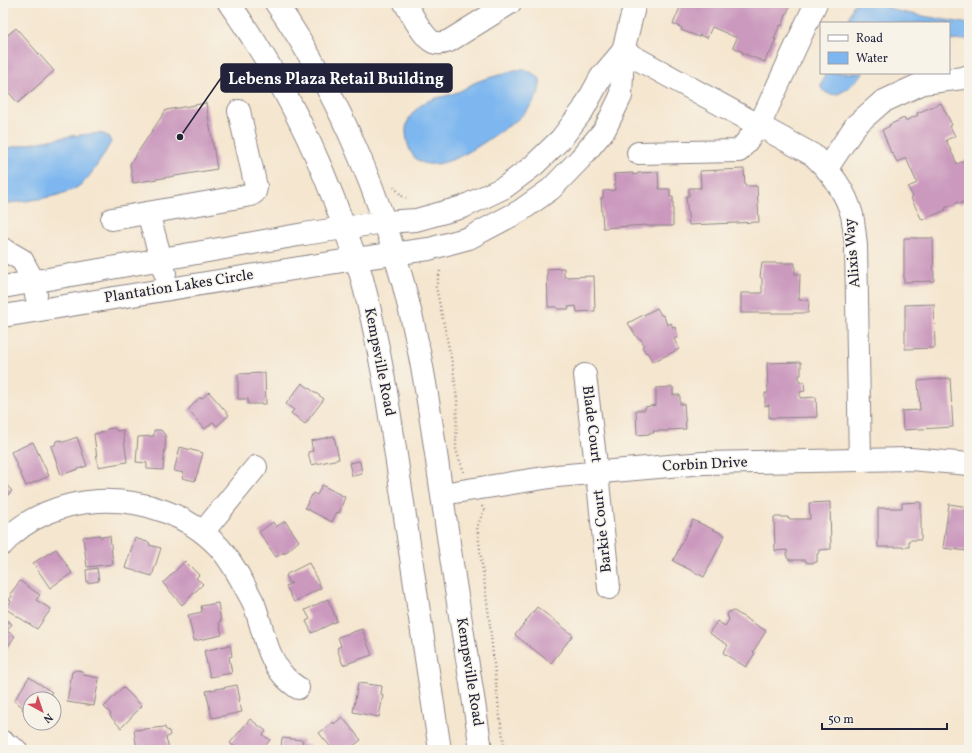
<svg xmlns="http://www.w3.org/2000/svg" width="972" height="753" viewBox="0 0 972 753" font-family="Vollkorn,serif">
<rect width="100%" height="100%" fill="#f7f3e8"/>
<filter id="ink" filterUnits="userSpaceOnUse"><feTurbulence type="fractalNoise" baseFrequency=".025" numOctaves="2"/><feDisplacementMap in="SourceGraphic" scale="8" xChannelSelector="R" yChannelSelector="G"/><feConvolveMatrix kernelMatrix="1 2 1 2 8 2 1 2 1" color-interpolation-filters="sRGB"/></filter>
<filter id="wash" filterUnits="userSpaceOnUse"><feTurbulence type="fractalNoise" baseFrequency=".012" numOctaves="4" result="noise"/><feDisplacementMap in="SourceGraphic" scale="16" xChannelSelector="R" yChannelSelector="G"/><feGaussianBlur stdDeviation="0.9" result="paint"/><feColorMatrix in="noise" values="0 0 0 0 0 0 0 0 0 0 0 0 0 0 0 0 0 1.4 0 .05"/><feComposite in="paint" operator="in"/></filter>
<g filter="url(#wash)">
<rect width="100%" height="100%" fill="#f5e6cf"/>
<g fill="#7eb7ef" stroke="#506c95">
<path d="M854,3h24l22,9 69,12v15l-20,2v-18h-102z"/>
<path d="M514,70c12,-1 17,1 26,9 1,12 -4,21 -12,30 -10,12 -23,19 -36,28 -26,18 -81,53 -86,-4 -1,-13 8,-23 18,-30 11,-6 20,-6 31,-10 7,-2 13,-7 19,-10 13,-6 27,-7 40,-13z"/>
<path d="M826,73h38c-12,10 -28,33 -43,15v-4z"/>
<path d="M100,133l8,3 3,6c-8,14 -21,38 -35,46 -17,10 -53,13 -73,16v-55l68,-13z"/>
</g>
<g id="blocks">
<g fill="#cb99be">
<path d="M682,3h109l-9,23 -2,-1 -6,14h2l-6,15h-2l-3,8 -23,-9 1,-1 -10,-5 4,-9 -25,-11 -5,11 -8,-3v2l-18,-7 1,-2 -9,-4z"/>
<path d="M16,28l38,43 -36,32 -15,-17v-47z"/>
<path d="M206,103l11,66 -84,14 -3,-19 36,-54z"/>
<path d="M941,103l11,22 -2,1 5,10 -9,4 11,24 9,-4 3,7v33l-10,4 -1,-2 -13,6 1,2 -24,10 -11,-22 2,-1 -5,-10 9,-4 -11,-25 -9,4 -5,-10 -1,1 -9,-23 8,-4 -1,-1 15,-7 1,3 13,-6 -1,-2z"/>
<path d="M744,169l1,17h12l2,36 -70,3 -3,-29h3v-8h12l-1,-17z"/>
<path d="M658,172l1,17h11v8h3v29h-27v-1l-43,3 -2,-30h2v-7l12,-1 -1,-16 19,-1v2l5,-1v-1z"/>
<path d="M904,238h29l1,43 -30,1z"/>
<path d="M762,263h33v11h5l-1,26h10l-1,13h-67v-20h21v-14l-2,-2z"/>
<path d="M564,268v9l30,-1 1,35 -18,1 -1,-6 -8,1 1,2h-11l-1,-2h-9l-1,-38z"/>
<path d="M934,304l1,44 -30,1v-44z"/>
<path d="M657,308l4,7 3,1 3,9 4,-2 2,5 2,-1 3,10 -4,2 5,10 -26,13 -6,-10 -1,1 -4,-7 2,-1 -4,-7 -2,1 -10,-16z"/>
<path d="M801,362v13h-2v7h5l1,9 -5,1v6l16,-1 1,20 -48,1v-13l-4,1v-13h3l-1,-30z"/>
<path d="M265,373l1,31h-18v-5h-10v-25z"/>
<path d="M950,378l3,49 -50,3 -1,-19 18,-1 -2,-29z"/>
<path d="M302,383l22,16 -19,25 -14,-11 3,-3 -8,-6z"/>
<path d="M673,387v8h7v9h4l2,25 -18,1v1h-15l1,2h-5v1l-12,1 -1,-25h9v-3l11,-2v-17z"/>
<path d="M209,392l20,23 -12,11 -4,-4 -8,7 -17,-19 12,-13 1,2z"/>
<path d="M114,428l3,3 6,-1 4,32 -29,5 -4,-33 10,-2 3,-3z"/>
<path d="M154,430h7l5,6 -3,34 -16,-1v-6l-11,-1 2,-25 16,-1z"/>
<path d="M334,436l5,23 -28,6 -3,-13 5,-1 -2,-10z"/>
<path d="M77,437l10,29 -26,9 -10,-29 4,-1 1,-4 4,-1 4,2z"/>
<path d="M33,442l16,34 -23,10 -15,-34z"/>
<path d="M180,447l23,6 -8,28 -13,-3 2,-5 -10,-2z"/>
<path d="M360,461l2,13 -10,2 -3,-13z"/>
<path d="M3,481l9,10 -9,8z"/>
<path d="M322,485l23,12 -6,16 -2,-1 -5,10 -27,-14 8,-15 4,2z"/>
<path d="M830,502l1,47 -12,1v3l-2,1v8l-7,1 -4,-1v-2h-16l-3,-2v-8l-12,1 -1,-34h14v2h22l-1,-16z"/>
<path d="M921,502v38h-12v7h-31v-39h24v-5z"/>
<path d="M949,504l20,3v52l-3,-1 1,-7 -24,-3z"/>
<path d="M693,520l32,15 -21,42 -31,-16z"/>
<path d="M285,521l14,20 -15,13v-2l-8,5 -17,-25 14,-10 3,5z"/>
<path d="M100,535v2l10,-1 3,28 -26,3 -4,-30z"/>
<path d="M135,538l15,5 -1,2 12,3 -9,28 -27,-8z"/>
<path d="M56,549l16,24 -22,15 -17,-25z"/>
<path d="M185,561l14,14 -3,3 7,6 -21,21 -19,-22z"/>
<path d="M309,563l12,25 -27,14 -8,-16 6,-3h-3l-3,-6 1,-3z"/>
<path d="M97,568l2,13 -12,2 -1,-13z"/>
<path d="M20,581l20,14 -4,5 15,9 -14,20 -31,-20 5,-8 -2,-1 3,-4 -2,-2z"/>
<path d="M328,599l9,22 -25,12 -6,-12 4,-2 -5,-9z"/>
<path d="M218,603l3,18 -2,1 3,13 -28,6 -6,-26 14,-3 -1,-6z"/>
<path d="M537,607l36,28 -22,28 -36,-28z"/>
<path d="M734,611l32,20 -13,21 2,1 -9,14 -23,-14 5,-8 -19,-12 8,-12 8,5 4,-6 -2,-5 2,-3z"/>
<path d="M3,618l9,6 -5,7 8,5 -10,15 -2,-1z"/>
<path d="M362,629l10,26 -29,10 -6,-17 4,-2 -3,-9z"/>
<path d="M230,645l2,11 -3,1 3,16 -22,4 -6,-26z"/>
<path d="M76,670l6,1 2,2v2l15,3 -5,28 -27,-4 5,-30z"/>
<path d="M29,677l23,15 -5,7h-17v15l-8,-5 1,-2 -9,-6z"/>
<path d="M358,683l24,3 -1,8 2,1 -4,22 -26,-5z"/>
<path d="M237,685l3,14h-2l4,13 -30,6 -6,-27z"/>
<path d="M123,687l19,19 -21,22 -11,-12 1,-2 -7,-7z"/>
<path d="M342,717l19,23 -13,10h-15l-14,-17 14,-11 1,2z"/>
<path d="M250,719l16,12 -3,4 7,5 -8,10h-24l-8,-7z"/>
<path d="M165,727v2l4,2 1,4 -4,3 3,10h-2v2h-30l-3,-20z"/>
<path d="M282,738l21,2 -1,4 8,1v5h-29z"/>
</g>
</g>
</g>
<g filter="url(#ink)">
<use href="#blocks" fill-opacity="0" stroke="#8c8485" stroke-width="1"/>
<g fill="none" stroke-linecap="round" stroke-linejoin="round">
<defs>
<g id="minor">
<path d="M405,3c6,10 18,34 28,39 5,2 11,1 16,-1l61,-38"/>
<path d="M623,51l190,104c18,17 32,35 39,60 2,10 3,21 4,31l4,214"/>
<path d="M638,153l101,-2 20,-25 57,-123"/>
<path d="M827,168l29,-43 26,-23 41,-19 40,-5 6,-2"/>
<path d="M148,213l17,60"/>
<path d="M112,219l139,-24 4,-3 1,-5 -17,-76"/>
<path d="M3,249l19,11 12,22 2,13"/>
<path d="M3,287l301,-53 80,-12 32,-2 47,-13 42,-20 28,-21 28,-27 22,-29 18,-33 22,-26"/>
<path d="M3,316l352,-57 74,-10 40,-11 51,-27 31,-22 29,-30 25,-30 16,-33 2,-45 12,-48"/>
<path d="M585,375l12,98 12,115"/>
<path d="M442,494l115,-18 146,-13 207,-4 59,5"/>
<path d="M203,532l53,-65"/>
<path d="M3,544c22,-27 61,-41 95,-43 44,-2 90,13 121,46 10,11 18,25 25,38 3,6 7,12 10,19 9,24 12,52 30,72 4,5 9,8 14,12"/>
<path d="M3,742l13,8"/>
</g>
<g id="major">
<path d="M229,3c49,69 87,144 115,224 6,16 12,32 17,48 20,73 30,147 41,221 12,85 25,169 38,254"/>
<path d="M276,3c65,94 112,209 137,320 16,70 24,142 35,213 10,72 23,143 33,214"/>
</g>
</defs>
<use href="#minor" stroke="#8c8485" stroke-width="24"/>
<use href="#major" stroke="#8c8485" stroke-width="24"/>
<g stroke="#8c8485" stroke-width="2.5" stroke-dasharray="1 3" stroke-linecap="butt">
<path d="M394,187l8,9 4,2"/>
<path d="M440,271l-4,16 17,80 4,34 -1,49 8,22"/>
<path d="M482,506l2,4 -7,17 12,90 10,94 6,39"/>
</g>
<use href="#minor" stroke="#fff" stroke-width="22"/>
<use href="#major" stroke="#fff" stroke-width="22"/>
</g>
</g>
<g text-anchor="middle" dominant-baseline="central" stroke-width="3" stroke-linejoin="round" paint-order="stroke">
<g font-size="15" fill="#22223b" stroke="#f7f3e8">
<text transform="translate(853 253) rotate(-95)">Alixis Way</text>
<text transform="translate(179 287) rotate(-9)">Plantation Lakes Circle</text>
<text transform="translate(379 362) rotate(79)">Kempsville Road</text>
<text transform="translate(591 424) rotate(83)">Blade Court</text>
<text transform="translate(705 465) rotate(-3)">Corbin Drive</text>
<text transform="translate(603 531) rotate(-96)">Barkie Court</text>
<text transform="translate(469 672) rotate(81)">Kempsville Road</text>
</g>
</g>
<path fill="none" stroke="#22223b" stroke-width="1.5" d="M180 137L221 78"/>
<circle fill="#22223b" stroke="#f7f3e8" stroke-width="1.5" cx="180" cy="137" r="4"/>
<rect fill="#22223b" stroke="#22223b" stroke-width="1.5" x="221" y="64" width="231" height="28" rx="4"/>
<g font-size="16" text-anchor="middle" font-weight="bold" fill="#fff">
<text x="336" y="84">Lebens Plaza Retail Building</text>
</g>
<rect width="972" height="753" fill="none" stroke="#f7f3e8" stroke-width="16"/>
<rect x="820" y="22" width="130" height="52" fill="#f7f3e8" stroke="#a29fa3"/>
<rect x="828" y="35" width="20" height="6" fill="#ffffff" stroke="#a29fa3"/>
<text x="856" y="42" font-size="12" fill="#22223b">Road</text>
<rect x="828" y="52" width="20" height="12" fill="#7eb7ef" stroke="#a29fa3"/>
<text x="856" y="62" font-size="12" fill="#22223b">Water</text>
<g transform="translate(42 711) rotate(140)"><circle r="19" fill="#f7f3e8" stroke="#a29fa3"/>
<path d="M0-3L7 15L0 10L-7 15Z" fill="#d1495b"/>
<text y="-6" font-size="11" font-weight="bold" text-anchor="middle" fill="#22223b">N</text>
</g>
<path d="M822 723v6h125v-6" fill="none" stroke="#22223b" stroke-width="2"/>
<text x="828" y="723" font-size="12" fill="#22223b" stroke="#f7f3e8" stroke-width="3" paint-order="stroke">50 m</text>
</svg>
